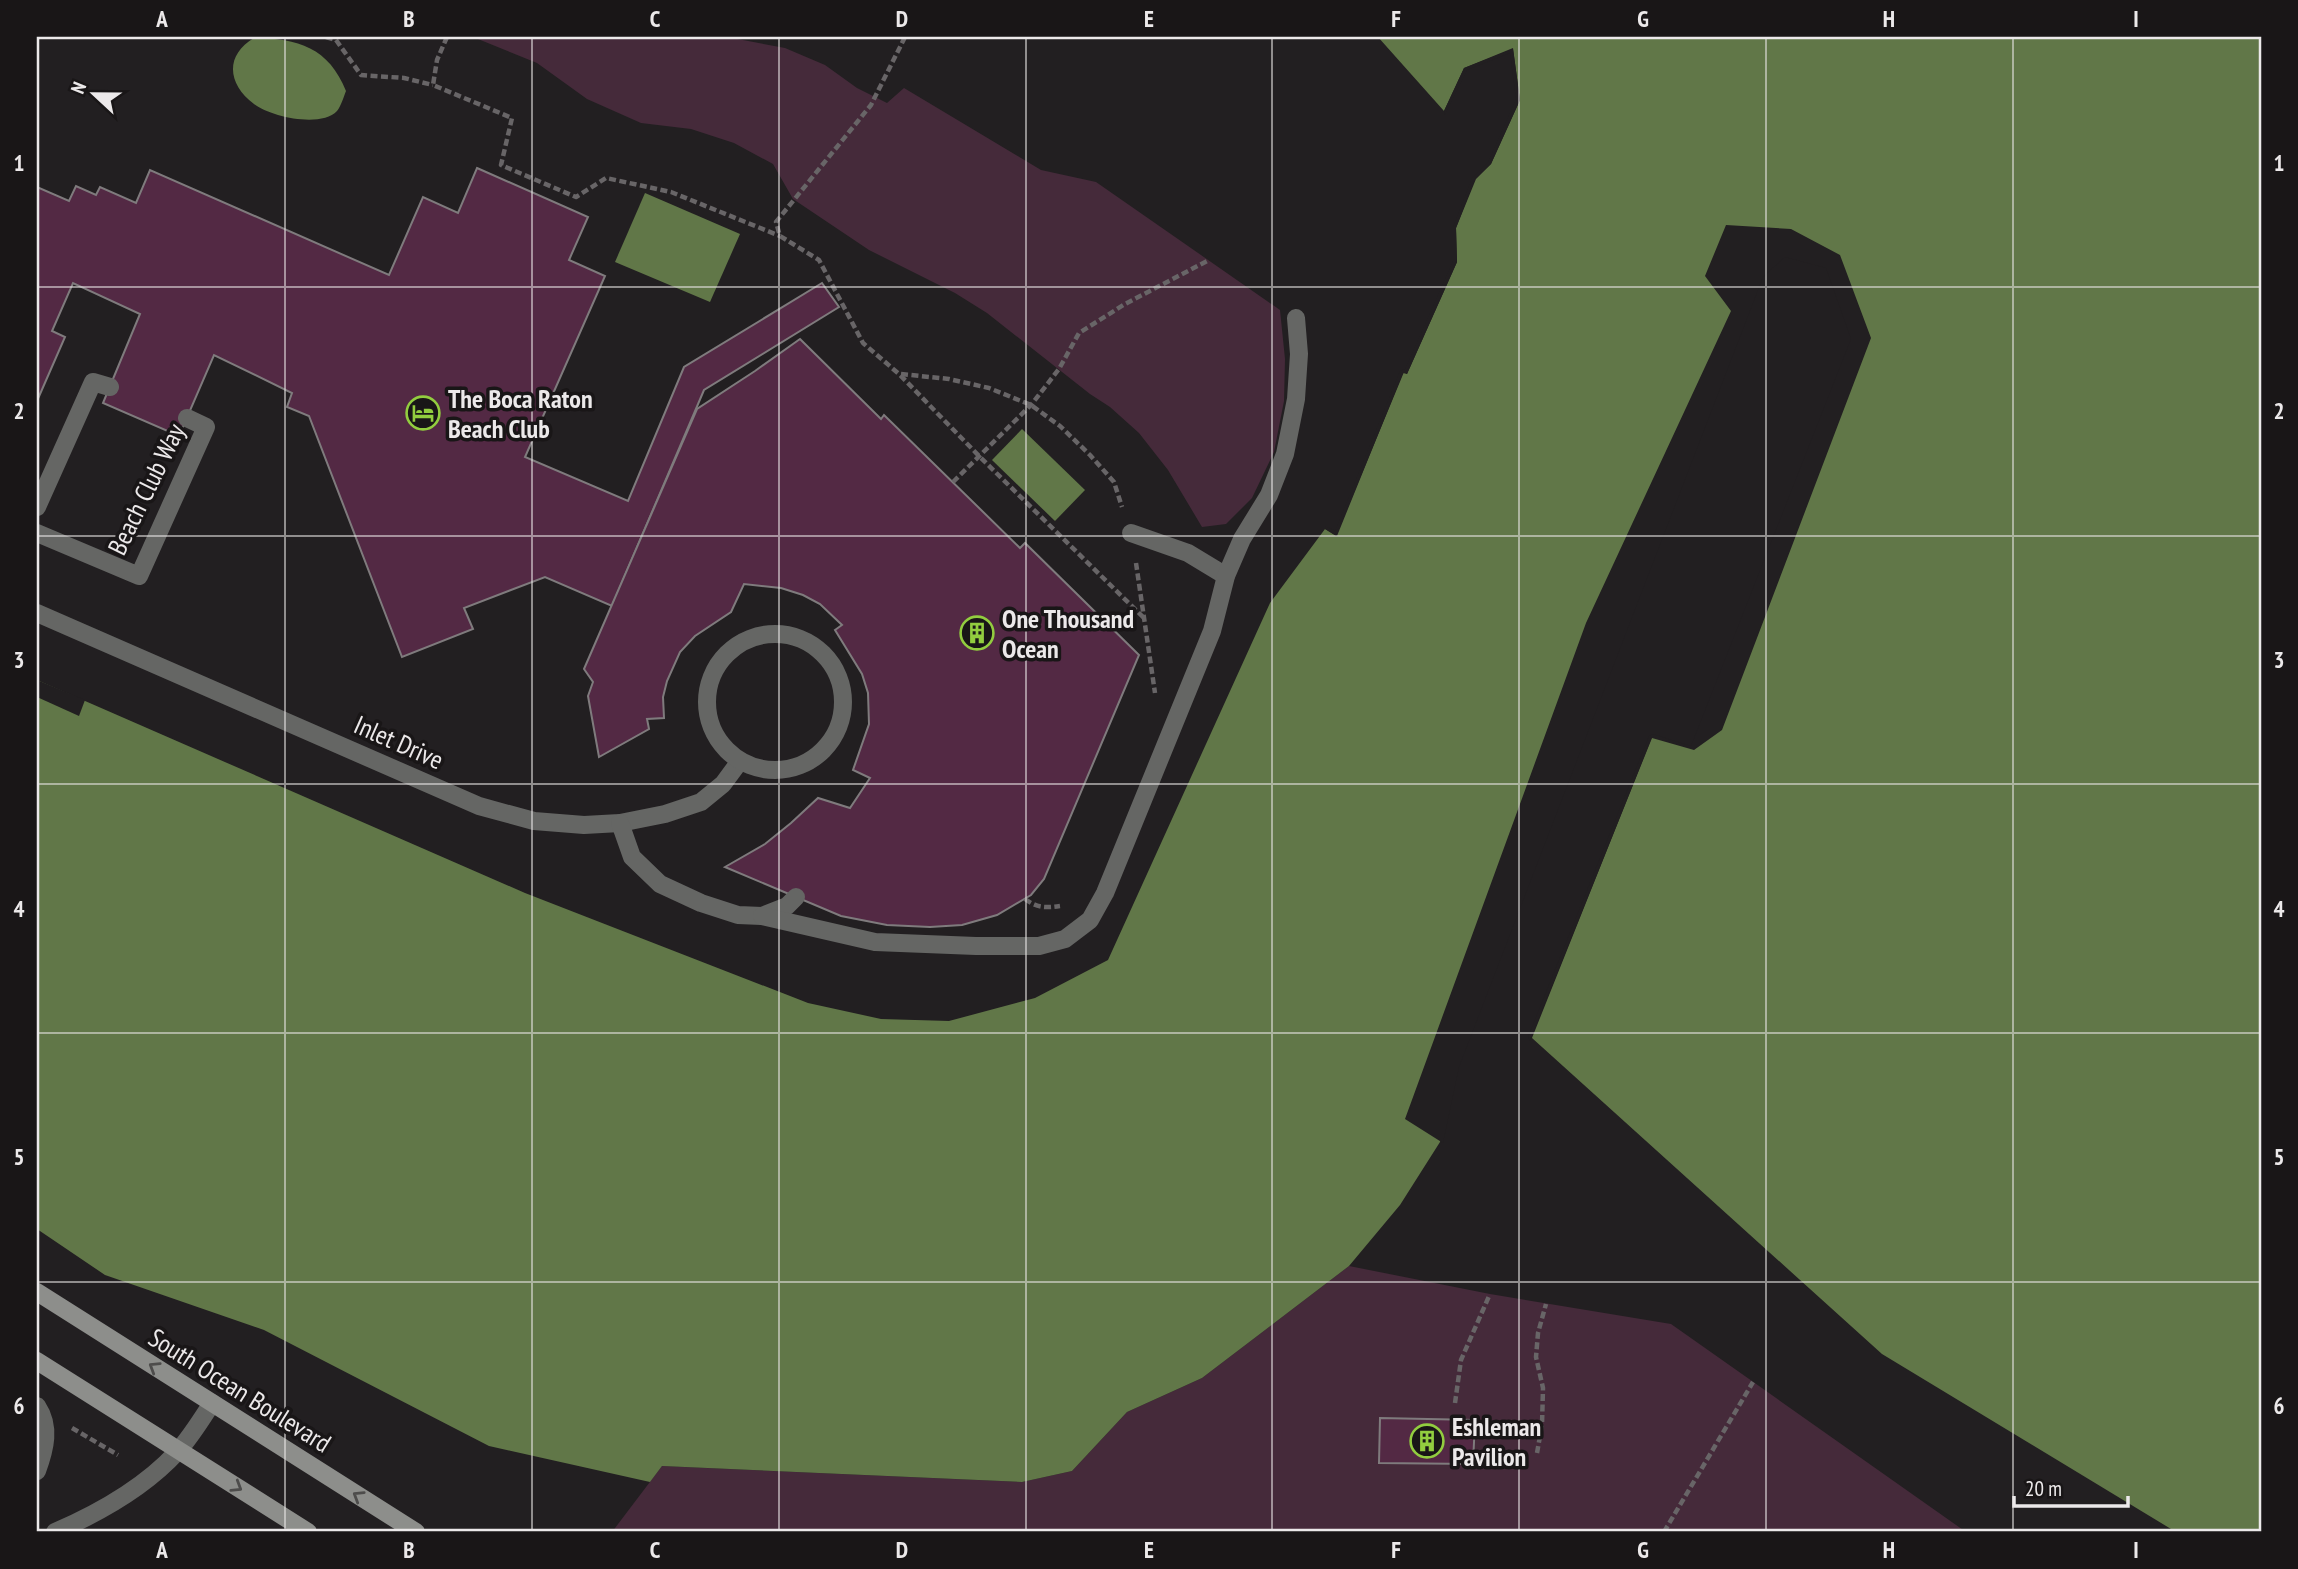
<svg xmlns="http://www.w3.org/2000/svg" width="2298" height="1569" viewBox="0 0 2298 1569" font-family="'PT Sans Narrow',sans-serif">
<rect width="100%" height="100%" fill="#221f21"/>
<g fill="#452a3a">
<path d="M473,37h254l58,11 40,17 32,23 30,15 17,-15 137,82 55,12 184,128 5,49 -1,42 -10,51 -22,46 -26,26 -24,3 -34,-57 -29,-37 -29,-26 -20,-13 -103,-81 -32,-20 -86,-43 -76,-51 -20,-35 -39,-21 -43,-14 -50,-6 -54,-24 -50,-36z"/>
<path d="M1349,1266l141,28 181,30 295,208h-1354l50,-66 360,16 50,-11 55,-59 75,-34z"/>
</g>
<g fill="#617748">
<path d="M1378,37h883v1495h-85l-294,-178 -350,-316 120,-301 42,12 161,-410 -26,-74 -45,-12 -24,23 -305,790 -15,76 -40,63 -51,61 -147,112 -75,34 -55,59 -50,11 -360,-16 -12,16 -161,-36 -225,-116 -159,-55 -68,-46v-549l488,213 283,110 73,16 68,2 86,-23 73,-38 162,-357 55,-74 11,7 68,-164 3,2 50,-112 -1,-34 20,-49 15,-15 29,-64 -7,-51 -49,19 -20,43z"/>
<path d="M254,38c44,0 75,10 92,53 -2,5 -5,15 -9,20 -16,17 -66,6 -83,-7 -27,-20 -29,-49 0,-66z"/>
<path d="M645,193l95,41 -30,68 -95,-40z"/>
<path d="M1022,429l63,61 -30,31 -63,-61z"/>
</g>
<g fill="#221f21">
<path d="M1513,48l7,52 -29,64 -16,15 -19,49 1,34 -50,112 -4,-1 -66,163 -12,-7 1,-3 9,5 65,-160 5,-2 48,-108v-34l19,-49 16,-16 28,-63 -6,-46 -43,17 -22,45 -1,-4 20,-43z"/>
<path d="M1726,225l65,4 49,26 31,83 -149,392 -28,20 -42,-12 -122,303 -2,-4 121,-301 4,-2 38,12 160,-407 -25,-71 -41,-11 -22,20 -304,790 -16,76 -38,-24 181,-496 145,-312 -26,-35z"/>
<path d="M37,680l48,20 -6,16 -42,-19z"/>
</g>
<g fill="#532944" stroke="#7f7b7d" stroke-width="2">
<path d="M477,168l111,49 -19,43 36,16 -80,181 103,44 56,-134 138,-84 17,24 -135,83 -92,216 -67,-29 -81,31 9,21 -71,28 -93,-241 -22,-9 5,-14 -78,-38 -35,81 -76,-33 37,-89 -67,-31 -21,48 13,6 -28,64v-214l32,14 7,-15 20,9 4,-8 36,16 14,-33 239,105 34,-78 35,16z"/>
<path d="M800,339l81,80 3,-4 136,133 5,-5 114,112 -95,224 -13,16 -34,20 -35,10 -32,2 -43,-2 -46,-9 -116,-49 40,-23 26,-21 27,-25 32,10 20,-30 -17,-8 16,-46 -1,-31 -6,-19 -27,-44 7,-5 -22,-21 -17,-9 -22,-7 -37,-4 -13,28 -36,24 -15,16 -13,29 -4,16 1,21 -17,1 2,10 -50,28 -11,-61 5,-14 -9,-13 113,-260 58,-38z"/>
<path d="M1380,1418l95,2 -2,44 -94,-1z"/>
</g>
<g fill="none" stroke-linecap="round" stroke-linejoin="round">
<g stroke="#686567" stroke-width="4.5" stroke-dasharray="7 3.5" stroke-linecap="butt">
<path d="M326,37l10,3 25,35 43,3 29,7"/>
<path d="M447,37l-10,23 -4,25 79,33 -11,47 75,32 30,-19 65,14 109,44"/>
<path d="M905,37l-34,68 -95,117 4,14 39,24 44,83 36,31 81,83 164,161"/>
<path d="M901,374l48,5 40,9 42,17 29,21 30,29 24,27 8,25"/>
<path d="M953,482l78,-77 28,-36 20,-36 46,-29 84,-44"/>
<path d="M1136,563l19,130"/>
<path d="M1025,899c12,9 20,9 35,7"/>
<path d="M1455,1403l6,-43 29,-66"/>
<path d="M72,1428l46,27"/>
<path d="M1537,1453l5,-28 1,-37 -7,-31 2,-24 8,-29"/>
<path d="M1664,1532l89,-150"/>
</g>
<g stroke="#656664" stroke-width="18">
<path d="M37,507l56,-125 17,5"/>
<path d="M37,533l102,43 67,-149 -19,-9"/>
<path d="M1131,533l57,20 38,23"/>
<path d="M37,613l442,193 55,15 50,4 36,-2 45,-9 36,-12 22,-18 17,-23"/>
<circle cx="775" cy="702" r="68"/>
<path d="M620,823l12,34 28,27 41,19 37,12 24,1 25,-10 9,-9"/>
<path d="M762,916l113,26 101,4h63l26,-7 25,-19 15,-27 107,-262 14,-55 16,-37 27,-44 16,-41 11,-55 3,-45 -3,-36"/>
</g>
<g stroke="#656664" stroke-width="18">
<path d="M37,1406c14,21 8,43 0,65"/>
<path d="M55,1532c44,-19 89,-44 122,-80 13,-14 24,-32 35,-49"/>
</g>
<g stroke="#8d8e8b" stroke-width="18">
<path d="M37,1292l379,240"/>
<path d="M37,1361l271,171"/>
</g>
</g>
<defs><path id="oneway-chevron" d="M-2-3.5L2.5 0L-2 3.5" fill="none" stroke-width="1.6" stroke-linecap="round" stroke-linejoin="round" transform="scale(1.75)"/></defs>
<g stroke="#4d4c4b">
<use href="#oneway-chevron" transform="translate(154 1367) rotate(-148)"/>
<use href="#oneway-chevron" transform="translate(237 1487) rotate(32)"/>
<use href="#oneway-chevron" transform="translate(358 1496) rotate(-148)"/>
</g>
<path fill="none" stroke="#ece9ea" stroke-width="2" stroke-opacity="0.55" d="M285,37v1495M532,37v1495M779,37v1495M1026,37v1495M1272,37v1495M1519,37v1495M1766,37v1495M2013,37v1495M37,287h2224M37,536h2224M37,784h2224M37,1033h2224M37,1282h2224"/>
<defs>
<symbol id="hotel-ring" viewBox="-11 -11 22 22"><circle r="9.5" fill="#191617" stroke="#92cd3f" stroke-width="1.5"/><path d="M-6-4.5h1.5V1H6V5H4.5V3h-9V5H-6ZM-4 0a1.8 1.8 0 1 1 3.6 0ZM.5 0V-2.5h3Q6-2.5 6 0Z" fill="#92cd3f"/></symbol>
<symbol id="building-ring" viewBox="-11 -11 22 22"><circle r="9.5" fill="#191617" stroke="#92cd3f" stroke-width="1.5"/><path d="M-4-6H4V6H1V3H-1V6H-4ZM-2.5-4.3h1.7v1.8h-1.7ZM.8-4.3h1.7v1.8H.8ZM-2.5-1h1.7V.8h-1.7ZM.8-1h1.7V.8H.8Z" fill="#92cd3f"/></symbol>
</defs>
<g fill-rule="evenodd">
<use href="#hotel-ring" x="404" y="394" width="38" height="38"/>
<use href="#building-ring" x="958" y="614" width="38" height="38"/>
<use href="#building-ring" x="1408" y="1422" width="38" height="38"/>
</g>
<g text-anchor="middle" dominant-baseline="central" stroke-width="7" stroke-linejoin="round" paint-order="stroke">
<g font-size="26" font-weight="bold" fill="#ece9ea" stroke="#191617" text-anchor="start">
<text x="448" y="398">The Boca Raton<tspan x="448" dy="30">Beach Club</tspan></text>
<text x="1002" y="618">One Thousand<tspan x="1002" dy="30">Ocean</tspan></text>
<text x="1452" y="1426">Eshleman<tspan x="1452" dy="30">Pavilion</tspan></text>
</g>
<g font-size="26" fill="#ece9ea" stroke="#191617">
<text transform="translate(146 489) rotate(-64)">Beach Club Way</text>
<text transform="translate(399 742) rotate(24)">Inlet Drive</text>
<text transform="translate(240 1390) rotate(32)">South Ocean Boulevard</text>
</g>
</g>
<rect width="2298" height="1569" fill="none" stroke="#191617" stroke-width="77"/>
<g transform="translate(94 94) rotate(292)" stroke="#191617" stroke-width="5" paint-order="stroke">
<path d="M0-5L12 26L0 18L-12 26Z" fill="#ece9ea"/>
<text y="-10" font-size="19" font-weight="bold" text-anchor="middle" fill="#ece9ea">N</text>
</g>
<path d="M2014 1496v10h114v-10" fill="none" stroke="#ece9ea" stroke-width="3.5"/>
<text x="2025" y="1496" font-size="21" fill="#ece9ea" stroke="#191617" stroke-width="5" paint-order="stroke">20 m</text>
<rect x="38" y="38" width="2222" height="1492" fill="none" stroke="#ece9ea" stroke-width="2.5"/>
<g font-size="23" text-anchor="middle" font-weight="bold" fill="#ece9ea">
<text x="162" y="27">A</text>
<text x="409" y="27">B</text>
<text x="655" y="27">C</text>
<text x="902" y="27">D</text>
<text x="1149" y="27">E</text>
<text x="1396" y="27">F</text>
<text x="1643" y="27">G</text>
<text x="1889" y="27">H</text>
<text x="2136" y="27">I</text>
<text x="19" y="171">1</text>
<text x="2279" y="171">1</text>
<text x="19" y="419">2</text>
<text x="2279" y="419">2</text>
<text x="19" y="668">3</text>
<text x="2279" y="668">3</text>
<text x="19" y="917">4</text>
<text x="2279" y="917">4</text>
<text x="19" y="1165">5</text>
<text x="2279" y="1165">5</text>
<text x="19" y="1414">6</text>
<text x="2279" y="1414">6</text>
<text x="162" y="1558">A</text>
<text x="409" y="1558">B</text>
<text x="655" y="1558">C</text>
<text x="902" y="1558">D</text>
<text x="1149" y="1558">E</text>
<text x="1396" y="1558">F</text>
<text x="1643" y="1558">G</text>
<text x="1889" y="1558">H</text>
<text x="2136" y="1558">I</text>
</g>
</svg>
